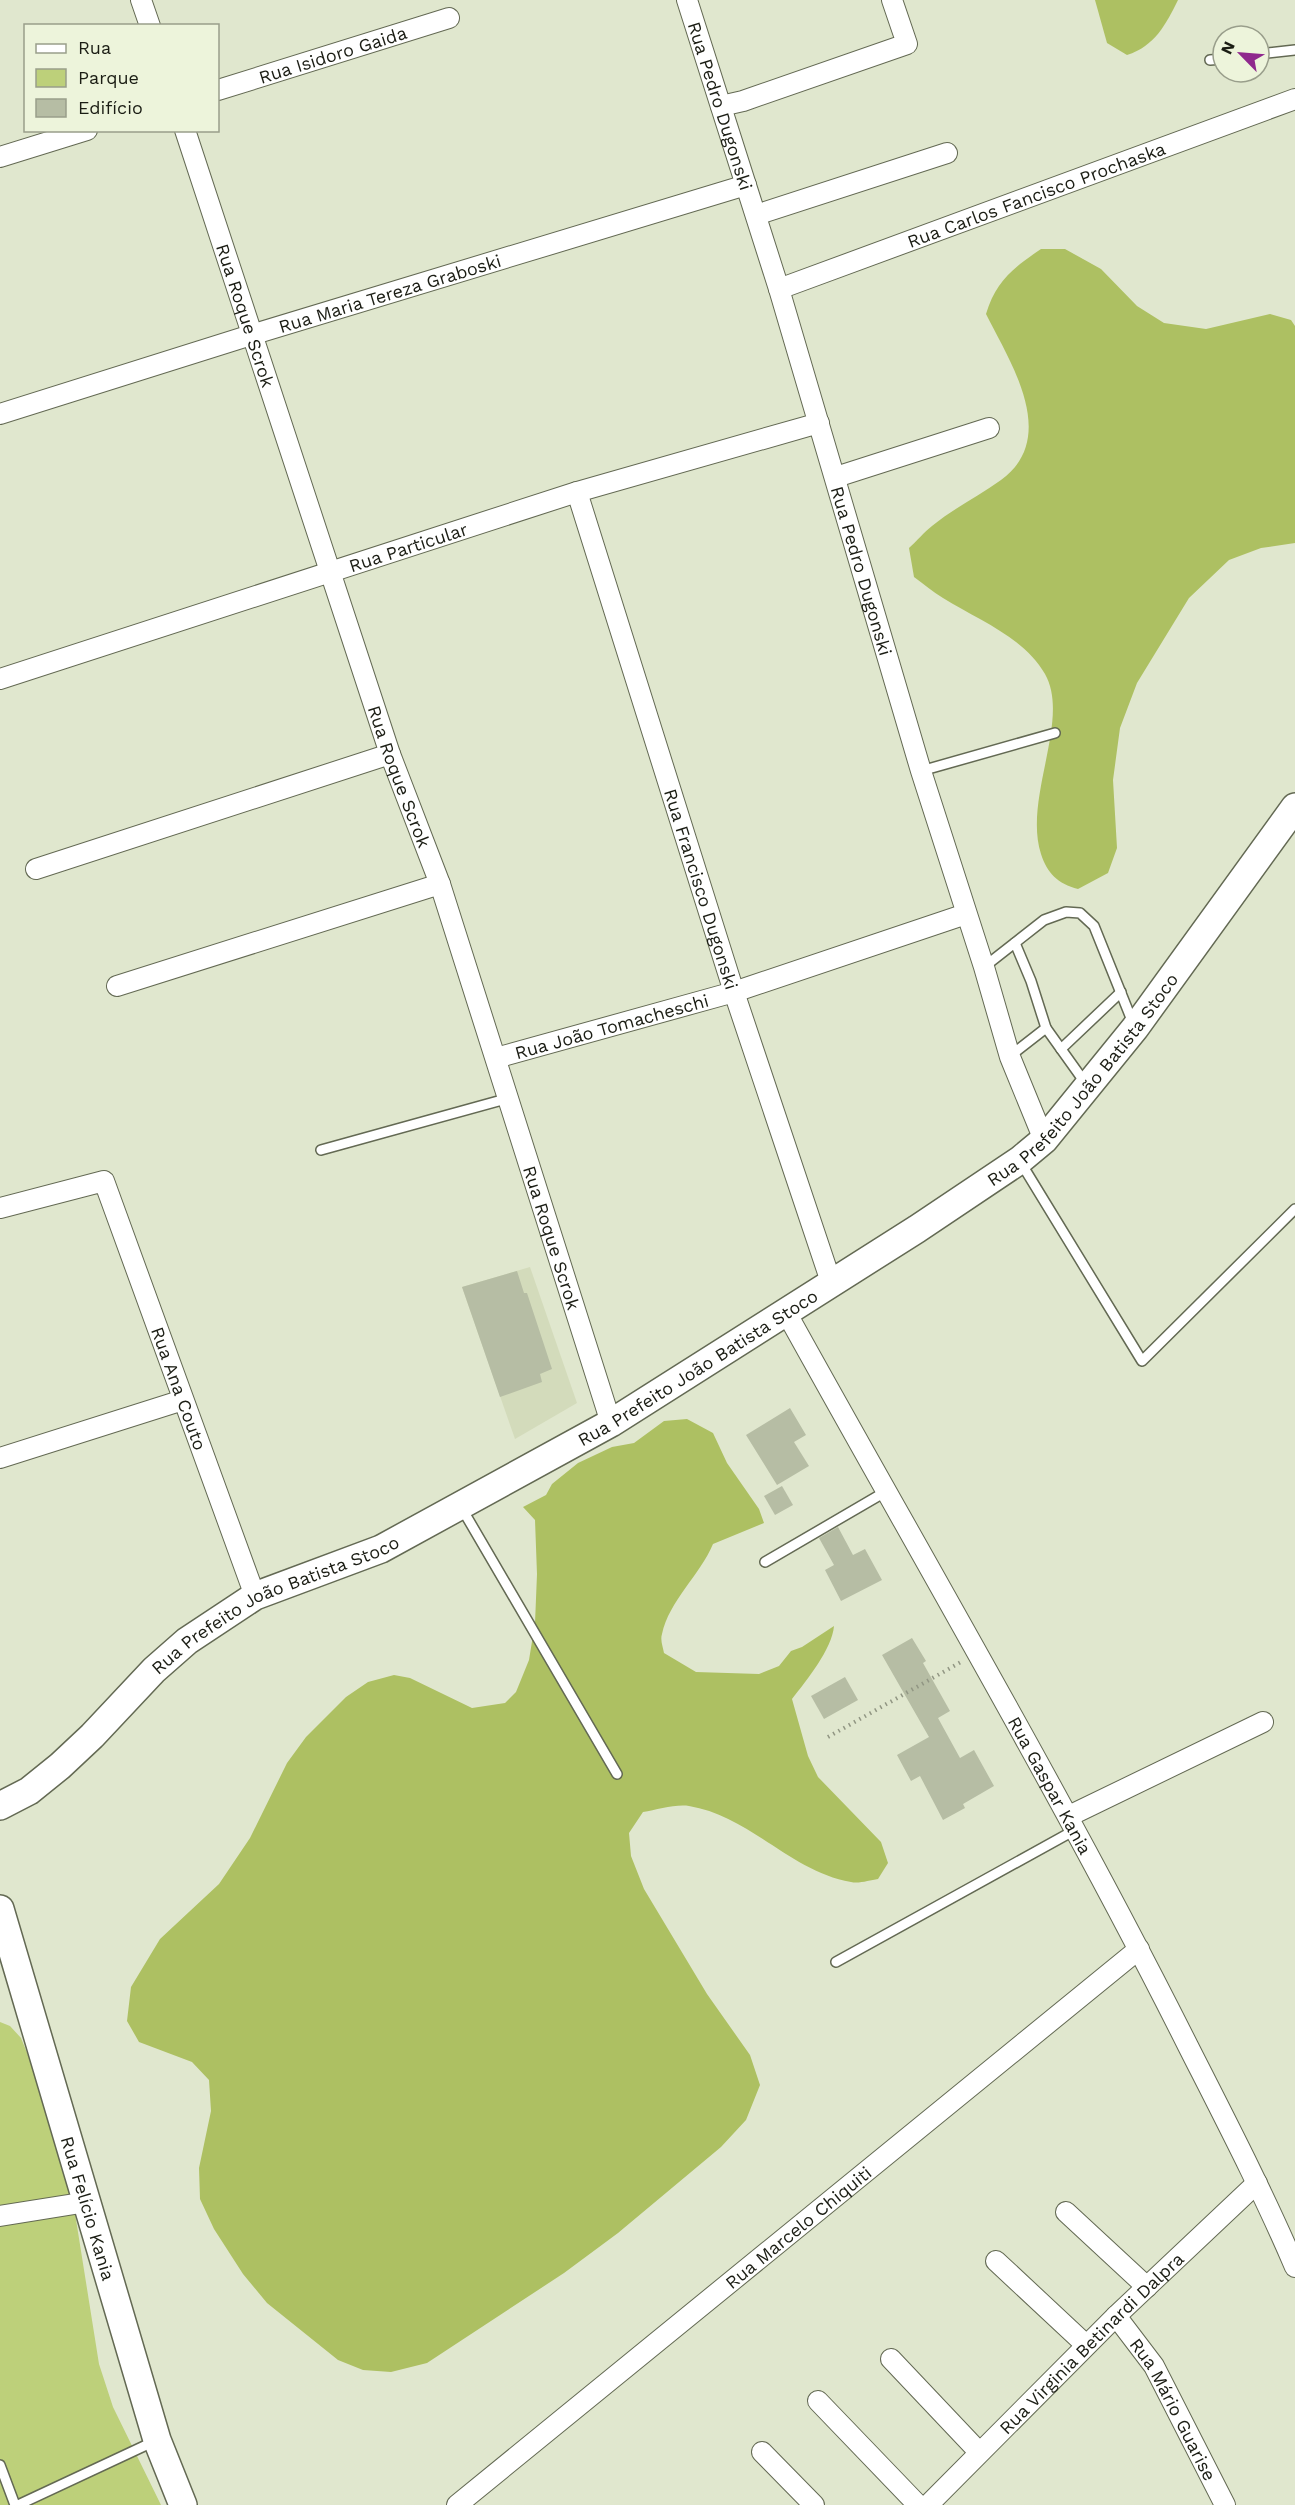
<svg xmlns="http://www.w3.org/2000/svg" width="1295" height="2505" viewBox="0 0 1295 2505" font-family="'Work Sans',sans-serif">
<rect width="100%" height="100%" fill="#e0e7ce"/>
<path fill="#d3dbbb" d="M530,1267l47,136 -62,36 -53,-152z"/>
<path fill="#bdd07a" d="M0,2022l10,4 11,12 13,32 40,137 25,157 14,43 48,98h-161z"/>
<g fill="#adc062">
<path d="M1095,0h83c-12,24 -23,46 -51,55l-20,-12z"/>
<path d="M1041,249h24l36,20 36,37 27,17 42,6 64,-15 21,6 4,6v217l-34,5 -32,12 -40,38 -52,85 -17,45 -7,52 4,68 -9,25 -30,16c-20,-5 -31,-16 -37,-35 -18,-56 30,-134 4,-180 -21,-37 -67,-54 -102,-76 -10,-6 -19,-14 -29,-21l-5,-29c8,-7 15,-16 23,-22 22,-18 47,-30 69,-46 59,-43 9,-118 -15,-166 10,-33 27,-46 55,-65z"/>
<path d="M687,1419l26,14 14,30 32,46 5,14 -51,21c-13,31 -44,57 -51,90 -2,6 1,13 2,19l32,19 63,2 20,-8 12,-15 11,-4 32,-21c-2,23 -27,54 -42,73l16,57 10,21 63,65 7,21 -10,16c-8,1 -19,5 -27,3 -60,-10 -101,-66 -162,-76 -14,-2 -32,4 -46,6l-14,21 2,23 13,33 63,105 43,61 10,30 -14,35 -25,27 -103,86 -54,40 -137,90 -36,9 -28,-2 -25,-10 -71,-57 -24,-29 -29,-45 -14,-30 -1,-31 12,-57 -2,-31 -17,-18 -53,-20 -12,-21 4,-34 29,-48 59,-55 31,-46 37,-75 19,-26 40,-40 22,-15 26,-7 16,3 62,30 33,-5 11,-11 13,-32 6,-37 2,-49 -2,-54 -12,-13 23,-12 6,-11 26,-21 34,-16 22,-4 30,-22z"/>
</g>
<g fill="#b6bda4">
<path d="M517,1271l7,22h3l25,76 -12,5 2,8 -42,15 -38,-110z"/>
<path d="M790,1408l16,27 -12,7 15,24 -32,19 -31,-50z"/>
<path d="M782,1486l11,19 -18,10 -11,-19z"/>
<path d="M838,1527l15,28 12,-6 17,31 -41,21 -16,-31 9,-5 -15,-27z"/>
<path d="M912,1638l14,23 -3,2 27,48 -12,7 22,40 14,-8 20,36 -31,18 2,4 -22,12 -23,-44 -9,5 -14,-26 32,-18 -47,-82z"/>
<path d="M845,1677l13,23 -34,19 -13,-23z"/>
</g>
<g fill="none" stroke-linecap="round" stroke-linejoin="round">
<defs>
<g id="lane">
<path d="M1259,54l36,-4"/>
<path d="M1210,60l13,-1"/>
<path d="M921,771l134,-38"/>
<path d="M1015,943l16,38 15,47 40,56"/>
<path d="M984,967l60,-47 22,-8 14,1 14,13 39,97"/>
<path d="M1061,1049l60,-57"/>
<path d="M1010,1056l36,-28"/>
<path d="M321,1150l188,-52"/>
<path d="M1021,1163l121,198 153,-152"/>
<path d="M461,1507l156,267"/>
<path d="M765,1562l120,-70"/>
<path d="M836,1962l239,-132"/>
<path d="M0,2465l15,40"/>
<path d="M18,2505l137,-64"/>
</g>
<g id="street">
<path d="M141,0l9,26"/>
<path id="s1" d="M687,0l92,289 142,482 63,196 26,90 34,83"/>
<path id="s2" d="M218,90l231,-72"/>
<path d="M721,106l22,-5 164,-57 -15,-44"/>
<path id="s3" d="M185,130l205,624 50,130 171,539"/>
<path d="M0,157l87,-27"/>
<path d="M756,215l191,-62"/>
<path id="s4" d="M779,289l516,-190"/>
<path id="s5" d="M0,414l251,-79 495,-150"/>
<path d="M836,477l153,-49"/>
<path id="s6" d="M577,492l157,500 97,290"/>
<path id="s7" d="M0,679l577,-187 242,-69"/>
<path d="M36,869l354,-115"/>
<path d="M117,986l323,-102"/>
<path id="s8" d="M496,1058l238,-66 232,-78"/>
<path id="s9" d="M0,1208l104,-27 151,415"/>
<path id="s10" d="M786,1312c135,244 277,485 402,734 37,73 75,146 107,221"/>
<path d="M0,1458l183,-58"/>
<path d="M1069,1816l194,-94"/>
<path d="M1066,2212l81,75"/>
<path d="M0,2216l87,-14"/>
<path d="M996,2261l90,84"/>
<path id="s11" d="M1116,2316l38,50 71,139"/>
<path d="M891,2359l88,93"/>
<path d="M818,2401l100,104"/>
<path d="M762,2452l52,53"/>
<path id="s12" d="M457,2505l682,-556"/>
<path id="s13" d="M928,2505l188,-189 141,-133"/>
</g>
<g id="secondary">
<path id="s14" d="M0,1806l29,-15 31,-25 32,-30 62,-66 33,-29 68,-45 126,-47 230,-126 306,-194 103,-69 24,-20 91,-112 160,-221"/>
<path id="s15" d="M0,1909l157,531 26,65"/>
</g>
</defs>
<use href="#lane" stroke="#636953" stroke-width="12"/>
<use href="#street" stroke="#636953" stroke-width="22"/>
<use href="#secondary" stroke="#636953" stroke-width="30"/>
<path stroke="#919683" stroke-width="4" stroke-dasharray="1.5 4.5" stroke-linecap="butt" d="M828,1737l133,-75"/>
<use href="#lane" stroke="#fff" stroke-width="9"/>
<use href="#street" stroke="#fff" stroke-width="20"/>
<use href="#secondary" stroke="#fff" stroke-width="27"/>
</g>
<g text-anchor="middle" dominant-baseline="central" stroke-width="4.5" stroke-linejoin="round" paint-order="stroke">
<g font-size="18" fill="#1b1d14" stroke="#edf4db">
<text stroke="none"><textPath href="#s2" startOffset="120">Rua Isidoro Gaida</textPath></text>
<text stroke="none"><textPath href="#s1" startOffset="111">Rua Pedro Dugonski</textPath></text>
<text stroke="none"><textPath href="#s4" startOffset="274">Rua Carlos Fancisco Prochaska</textPath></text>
<text stroke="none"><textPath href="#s5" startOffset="408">Rua Maria Tereza Graboski</textPath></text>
<text stroke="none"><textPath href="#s3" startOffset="195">Rua Roque Scrok</textPath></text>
<text stroke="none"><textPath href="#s7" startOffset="429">Rua Particular</textPath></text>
<text stroke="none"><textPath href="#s1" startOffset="597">Rua Pedro Dugonski</textPath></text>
<text stroke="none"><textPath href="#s3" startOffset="681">Rua Roque Scrok</textPath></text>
<text stroke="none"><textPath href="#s6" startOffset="416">Rua Francisco Dugonski</textPath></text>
<text stroke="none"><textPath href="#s8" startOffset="120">Rua João Tomacheschi</textPath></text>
<text stroke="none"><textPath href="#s14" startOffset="1317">Rua Prefeito João Batista Stoco</textPath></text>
<text stroke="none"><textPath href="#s3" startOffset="1167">Rua Roque Scrok</textPath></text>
<text stroke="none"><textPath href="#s14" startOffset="832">Rua Prefeito João Batista Stoco</textPath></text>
<text stroke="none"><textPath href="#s9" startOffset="328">Rua Ana Couto</textPath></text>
<text stroke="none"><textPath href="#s14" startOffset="346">Rua Prefeito João Batista Stoco</textPath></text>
<text stroke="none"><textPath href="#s10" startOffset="542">Rua Gaspar Kania</textPath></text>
<text stroke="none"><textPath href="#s15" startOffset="312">Rua Felício Kania</textPath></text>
<text stroke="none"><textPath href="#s12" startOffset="440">Rua Marcelo Chiquiti</textPath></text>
<text stroke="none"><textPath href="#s13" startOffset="230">Rua Virginia Betinardi Dalpra</textPath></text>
<text stroke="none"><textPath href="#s11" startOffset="110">Rua Mário Guarise</textPath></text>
</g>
</g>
<rect x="24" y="24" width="195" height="108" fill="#edf4db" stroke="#999e8b" stroke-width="1.5"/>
<rect x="36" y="44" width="30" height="9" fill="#ffffff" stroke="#999e8b" stroke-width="1.5"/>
<text x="78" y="54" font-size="18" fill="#1b1d14">Rua</text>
<rect x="36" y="69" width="30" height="18" fill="#bdd07a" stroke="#999e8b" stroke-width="1.5"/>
<text x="78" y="84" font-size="18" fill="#1b1d14">Parque</text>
<rect x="36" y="99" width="30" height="18" fill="#b6bda4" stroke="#999e8b" stroke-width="1.5"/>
<text x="78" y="114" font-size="18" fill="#1b1d14">Edifício</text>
<g transform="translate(1241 54) rotate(295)"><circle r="28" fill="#edf4db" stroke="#999e8b" stroke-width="1.5"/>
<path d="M0-4.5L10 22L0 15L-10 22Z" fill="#8f288d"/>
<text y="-9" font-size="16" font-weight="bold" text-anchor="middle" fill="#1b1d14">N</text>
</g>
</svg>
